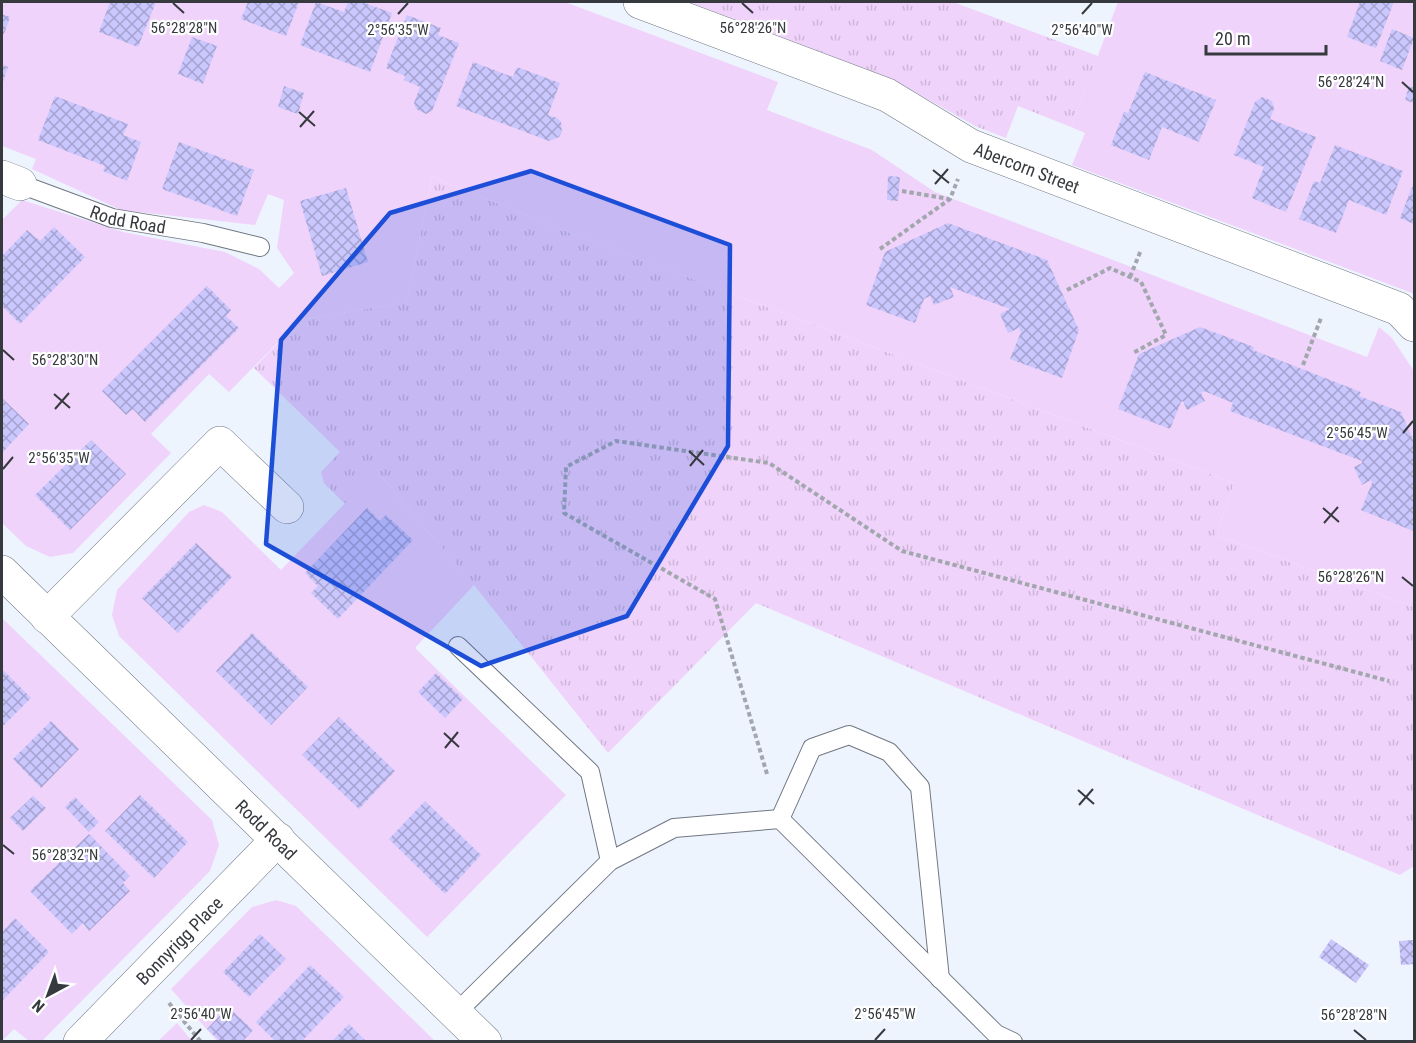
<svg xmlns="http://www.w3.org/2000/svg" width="1416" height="1043" viewBox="0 0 1416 1043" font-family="'Roboto Condensed',sans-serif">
<defs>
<pattern id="grass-tufts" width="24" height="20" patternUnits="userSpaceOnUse" patternTransform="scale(1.5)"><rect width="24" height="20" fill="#f0d3fb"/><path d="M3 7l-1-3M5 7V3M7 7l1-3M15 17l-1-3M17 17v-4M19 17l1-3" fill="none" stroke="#ceb6d8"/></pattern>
<pattern id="building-cross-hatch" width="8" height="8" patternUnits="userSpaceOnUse" patternTransform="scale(1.5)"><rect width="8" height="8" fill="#cac6fe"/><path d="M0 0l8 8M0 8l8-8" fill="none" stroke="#a5a2cf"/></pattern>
</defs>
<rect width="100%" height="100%" fill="#eef4fe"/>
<g fill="url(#grass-tufts)">
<path d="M689,2h264l145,54 -27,71 -53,-21 -12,32 -31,-12 -83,-47z"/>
<path d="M432,177l136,55 666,251 -18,52 198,72v259l-14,9 -644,-272 -148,150 -134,-168 -97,-113 -32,32 -21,-21 -3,-11 19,-20 -86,-84 46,-48 107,-18z"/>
</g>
<g fill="#f0d3fb">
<path d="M2,2h563l213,80 -11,28 105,40 63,42 432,165 12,-30 13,11 22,33v236l-198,-72 18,-52 -666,-251 -136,-55 -25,125 -107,18 -71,72 -20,-18 -58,60 20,19 -98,100 -23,4 -24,-11 -24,-23v-303l20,-20 101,32 102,20 34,17 20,19 15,-15 -17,-25 7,-48 -16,-6 -13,31 -134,-15 -89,-41 4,-10 -34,-13z"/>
<path d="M1118,2h296v294l-2,-3 -340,-128 13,-32 -14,-6z"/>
<path d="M376,471l98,114 -59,63 151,147 -139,142 -308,-301 -7,-21 5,-25 72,-78 15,-7 18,7 59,58z"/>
<path d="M2,618l210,202 7,25 -9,26 -168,170h-13l-15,-12 -12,12z"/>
<path d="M276,900l20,6 139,135h-218l-46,-52 81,-82z"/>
<path d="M177,1023l15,18h-34z"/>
</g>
<g fill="url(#building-cross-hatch)">
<path d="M110,2h46l-18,45 -39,-15z"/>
<path d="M248,2h51l-13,34 -45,-17z"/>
<path d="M316,2l28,10 4,-10h14l30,11 -22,59 -70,-27z"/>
<path d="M1360,2h34l-18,46 -29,-11z"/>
<path d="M2,14l8,3 -6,17h-2z"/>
<path d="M407,15l34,13 -3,7 21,8 -27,68 -6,3 -10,-5 -2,-6 6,-16 -16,-7 1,-4 -19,-8z"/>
<path d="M1392,29l22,9 -12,32 -22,-9z"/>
<path d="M192,37l25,9 -14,38 -25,-10z"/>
<path d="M473,62l40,15 4,-10 43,16 -12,32 9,3 4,4 1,10 -3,5 -10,4 -93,-35z"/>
<path d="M2,65l6,2 -6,17z"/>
<path d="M1145,72l71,28 -17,42 -37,-15 -13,33 -38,-15 13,-33 4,1z"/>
<path d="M284,86l20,7 -6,21 -20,-7z"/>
<path d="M1409,86l5,2v15l-9,-3z"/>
<path d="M55,96l73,28 -5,11 18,7 -14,39 -24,-10 2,-5 -67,-26z"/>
<path d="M1262,97l10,4 2,8 -4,10 46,18 -30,75 -34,-14 12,-31 -30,-12 21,-53z"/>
<path d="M179,142l75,28 -17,46 -75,-27z"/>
<path d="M1335,145l68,26 -17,44 -37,-15 -13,33 -37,-14 15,-38 6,2z"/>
<path d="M888,176l12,1 -2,24 -11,-1z"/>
<path d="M1414,182v42l-14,-6z"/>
<path d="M346,188l22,74 -46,14 -22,-75z"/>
<path d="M948,223l99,37 32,70 -17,48 -52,-19 11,-27 -2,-4 -11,5 -8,-19 10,-5 -33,-12 -27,-10 4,10 -20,8 -4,-9 -6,3 -9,24 -49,-18 19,-53z"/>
<path d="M54,227l31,30 -65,67 -18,-18v-50l25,-26 13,11z"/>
<path d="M207,286l24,24 -5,6 13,12 -94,94 -12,-13 -7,6 -24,-24z"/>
<path d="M1200,327l54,20 -1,3 108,42 -2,4 42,16 13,30 -1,89 -52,-21 11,-27 -1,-3 -9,5 -8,-18 8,-4v-2l-132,-50 3,-8 -29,-12 -3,2 4,8 -18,9 -4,-9 -2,1 -11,27 -52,-20 21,-55z"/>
<path d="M2,398l27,26 -27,29z"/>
<path d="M91,440l35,34 -56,56 -35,-35z"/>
<path d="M367,508l13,13 6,-6 27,25 -75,79 -27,-26 7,-7 -13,-13z"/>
<path d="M196,543l36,34 -54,56 -36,-35z"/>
<path d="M252,633l56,54 -37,38 -55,-54z"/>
<path d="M2,669l29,29 -29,29z"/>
<path d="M436,673l27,26 -18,19 -27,-26z"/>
<path d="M339,717l56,54 -36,38 -57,-54z"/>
<path d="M51,721l28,28 -38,39 -28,-29z"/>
<path d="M140,795l48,47 -34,36 -49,-47z"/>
<path d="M33,796l13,12 -23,23 -13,-13z"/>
<path d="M75,797l24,25 -10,10 -24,-25z"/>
<path d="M425,801l56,54 -36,39 -56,-55z"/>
<path d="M89,834l41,42 -7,7 7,8 -41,40 -6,-8 -11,11 -42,-43z"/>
<path d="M15,918l34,34 -47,49v-69z"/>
<path d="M260,934l26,25 -37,38 -26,-25z"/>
<path d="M1331,939l38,26 -13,18 -37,-26z"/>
<path d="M1414,940v24l-13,1 -2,-24z"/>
<path d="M310,965l34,32 -43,45h-25l-20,-20z"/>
<path d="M228,1007l25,23 -11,12h-21l-14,-13z"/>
<path d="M349,1024l18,18h-36z"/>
</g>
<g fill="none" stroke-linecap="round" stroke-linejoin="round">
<defs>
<g id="service">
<path id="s1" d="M20,184l92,34 91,15 57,14"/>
<path d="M458,646l132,126 20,89"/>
<path d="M780,819l32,-71 37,-13 40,17 31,35 20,192"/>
<path d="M456,1013l154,-152 64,-33 106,-9 216,215 17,8"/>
</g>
<g id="minor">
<path id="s2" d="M640,2l247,93 84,51 428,163 15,16"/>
<path d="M2,177l18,7"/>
<path id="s3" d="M2,572l483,470"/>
<path d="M47,617l173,-174 67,64"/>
<path id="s4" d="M80,1042l198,-203"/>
</g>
</defs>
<use href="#service" stroke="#717782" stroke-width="20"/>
<use href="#minor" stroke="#717782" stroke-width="34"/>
<g stroke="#a2a7ae" stroke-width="4" stroke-dasharray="4.5 3" stroke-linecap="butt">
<path d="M902,191l47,8"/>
<path d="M880,249l70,-50 8,-20"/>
<path d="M1130,277l11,-27"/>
<path d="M1067,290l43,-22 31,14 25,53 -33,18"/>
<path d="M1303,365l18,-47"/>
<path d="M767,774l-52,-175 -151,-86 2,-46 50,-26 153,22 133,88 487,130"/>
<path d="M169,1003l32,39"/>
</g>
<use href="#service" stroke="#fff" stroke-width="18"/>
<use href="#minor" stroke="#fff" stroke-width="33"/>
</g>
<path fill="#1d4ed8" fill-opacity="0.2" stroke="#1d4ed8" stroke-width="4.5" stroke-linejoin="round" d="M531,171l199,74 -2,201 -101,170 -146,50 -215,-122 15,-204 109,-127z"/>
<path fill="none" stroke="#36393d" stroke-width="2" d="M173,3l11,10M742,3l11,10M398,14l10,-11M1082,14l10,-11M1402,82l11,10M299,112l16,14M300,127l14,-16M933,170l16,13M935,184l13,-15M3,350l11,10M54,394l16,14M55,409l14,-16M1403,433l10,-12M689,451l15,14M690,466l13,-16M3,469l10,-12M1323,508l16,14M1324,523l14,-16M1402,577l11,9M444,733l15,14M445,748l13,-16M1078,790l16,14M1079,805l14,-16M3,845l11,9M1354,1030l12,10M191,1040l10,-11M875,1040l10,-11"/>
<g text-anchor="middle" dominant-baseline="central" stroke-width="4.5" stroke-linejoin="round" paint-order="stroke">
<g font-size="18" fill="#36393d" stroke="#fff">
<text stroke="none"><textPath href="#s2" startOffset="422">Abercorn Street</textPath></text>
<text stroke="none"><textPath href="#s1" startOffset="114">Rodd Road</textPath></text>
<text stroke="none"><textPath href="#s3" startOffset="369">Rodd Road</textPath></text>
<text stroke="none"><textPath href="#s4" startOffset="142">Bonnyrigg Place</textPath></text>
</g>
</g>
<g font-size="15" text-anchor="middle" fill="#36393d" stroke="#fff" stroke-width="4.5" stroke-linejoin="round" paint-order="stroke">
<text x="184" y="33">56°28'28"N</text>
<text x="753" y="33">56°28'26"N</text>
<text x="398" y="35">2°56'35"W</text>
<text x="1082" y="35">2°56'40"W</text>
<text x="1351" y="87">56°28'24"N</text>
<text x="65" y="365">56°28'30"N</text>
<text x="1357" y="438">2°56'45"W</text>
<text x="59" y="463">2°56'35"W</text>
<text x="1351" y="582">56°28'26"N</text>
<text x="65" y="860">56°28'32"N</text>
<text x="201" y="1019">2°56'40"W</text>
<text x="885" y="1019">2°56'45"W</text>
<text x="1354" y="1020">56°28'28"N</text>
</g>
<rect width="1416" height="1043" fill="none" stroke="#36393d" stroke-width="6"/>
<g transform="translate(48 995) rotate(221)" stroke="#ffffff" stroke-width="4.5" paint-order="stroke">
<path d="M0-4.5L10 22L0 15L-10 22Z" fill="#36393d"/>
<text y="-9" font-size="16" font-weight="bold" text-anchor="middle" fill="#36393d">N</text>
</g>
<path d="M1206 45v9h120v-9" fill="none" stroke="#36393d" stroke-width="3"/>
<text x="1215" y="45" font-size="18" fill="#36393d" stroke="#ffffff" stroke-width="4.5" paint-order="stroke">20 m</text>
</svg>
